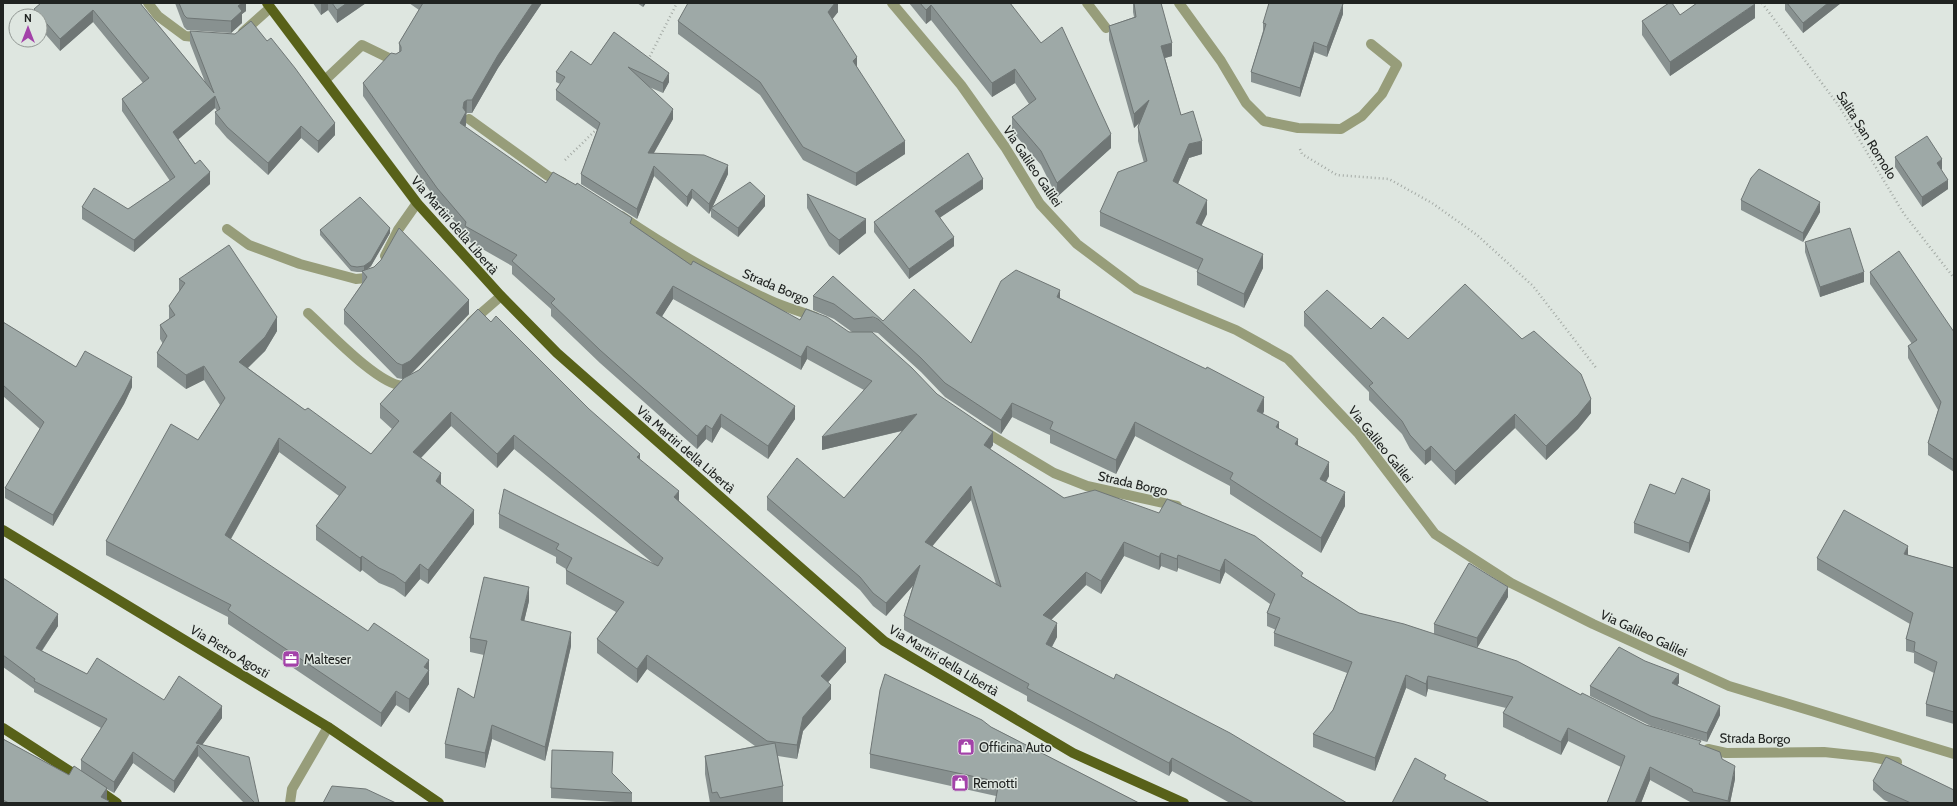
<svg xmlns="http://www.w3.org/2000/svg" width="1957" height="806" viewBox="0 0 1957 806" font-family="Cabin,sans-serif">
<rect width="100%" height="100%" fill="#dee6e0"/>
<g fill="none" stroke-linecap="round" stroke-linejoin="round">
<g stroke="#a4aaa5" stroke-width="2.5" stroke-dasharray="1 3" stroke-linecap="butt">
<path d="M1762,3l77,103 65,108 50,64"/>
<path d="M648,60l29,-57"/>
<path d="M1300,149l2,5 35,21 52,4 43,24 45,32 56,51 64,83"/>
<path d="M565,160l34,-33"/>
</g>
<g stroke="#979d7a" stroke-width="10">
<path d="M148,3l10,13 27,20 19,2"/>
<path d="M892,3l69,82 44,62 35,57 37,40 60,45 99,41 52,29 70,74 77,101 76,49 82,41 136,62 225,68"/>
<path d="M1087,3l19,25"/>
<path d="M1179,3l42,58 25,42 18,18 34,7 43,1 21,-13 20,-22 15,-29 -26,-21"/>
<path d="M243,32l27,-24"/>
<path d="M325,80l37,-35 33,16"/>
<path d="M469,119l79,57 14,6"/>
<path d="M621,216c47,32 97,61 148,84 15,7 31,11 46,17"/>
<path d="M227,229l22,16 51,19 56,15 10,-1 8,-6"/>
<path d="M385,256l13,-26 19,-27"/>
<path d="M308,313c20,18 69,71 95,73l5,-3"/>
<path d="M471,322l30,-26"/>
<path d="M982,430l72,43 33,13 90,20"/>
<path d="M1708,749l18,4 98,-1 47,5 26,5"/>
<path d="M290,803l2,-14 36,-62"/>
</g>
<g stroke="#586119" stroke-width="10">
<path d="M267,3l150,200 84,93 56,57 327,288 189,112 111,50"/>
<path d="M3,530l325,197 111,76"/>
<path d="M3,728l79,51"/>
<path d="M97,789l20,14"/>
</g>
</g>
<g fill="#889190" fill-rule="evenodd">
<path d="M140,3l65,79 -15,-39v-12l145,104 -17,18 -17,-15 -33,37 -41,-37 -12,-14v-12l2,-1 -2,-3 -37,31 32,45 -76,68 -52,-33v-12l46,2 42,-28 -48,-70v-12l21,-16 -50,-61 -33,29 -20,-23v-12h-6v-7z"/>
<path d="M175,3h71v8l-4,3v9l-11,10 -44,-3 -3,-3z"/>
<path d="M313,3h53l-29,20 -9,-13 -7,5z"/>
<path d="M409,3h133l-44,65 -26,45h-5l-1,1v11l-1,2 81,56 86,41 59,41 109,55 49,12h3l-18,-13 -21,-9v-14l70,25 88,22 89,-45 204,113 -1,3 35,32 31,30 -3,6 19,24 -24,47 -91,-59v-8l-95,-50 -19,38 -66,-31v-8l-38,-18 -11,17 -56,-37 -24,-25 -43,-39 -6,-1 65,62 56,51 -3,4 74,49 239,79 56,36 222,82 65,30 55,20 21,14 13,20 -5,24h-38l-42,-23 -9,23h-34l14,-36 -53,-26 -7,14 -58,-28v-14l3,-5 -78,-19 -2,8 -20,-9 -31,83 -62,-24v-13l20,-24 14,-37 -73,-27v-13l2,-3 -9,-4v-13l3,-9 -45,-32 -5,12 -42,-16 -1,4 -16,-6 -2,4 -35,-14 -23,38 -15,-9 -35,35 6,17 -5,10 295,156h-117l-58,-32 -3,5 -142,-75v-5l-123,-66v-14l9,-31 -27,31 -13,-10 -13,-16 -93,-80v-13l77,1 58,-67 -80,19 42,-60 -57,-31 -6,11 -128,-71 -11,17 133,103 -27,40 -47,-32 -9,16 -6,-4 -9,10 -97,-86 -49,-47v-7l-39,-35v-8l-47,-27v-6l-28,-32 -74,-105v-13l36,-31v-9l20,-33zM971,500l25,84 -64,-38z"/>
<path d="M637,3h9l-3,4z"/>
<path d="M838,3v9l-6,7 25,48 48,87 -49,32 -53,-26 -43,-65 -82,-61v-13z"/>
<path d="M909,3h101l101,145 -54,49 -16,-32 -29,-34v-14l17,-13 -14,-21 -23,14 -61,-77 -5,4z"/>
<path d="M1133,3h28l11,53 -7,2 16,57 21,39 -13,4 -11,26 29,30 -6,12 62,42 -19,40 -47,-23v-13l1,-2 -98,-44v-14l44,-49 -6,-22v-14l1,-5 -5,6 -25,-88v-14l25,-9 -1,-5z"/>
<path d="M1785,3h56l-38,30 -18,-23z"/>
<path d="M1343,14l-16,43 -13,-5 -14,45 -49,-15v-10l12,-41v-8z"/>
<path d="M1755,18l-85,58 -28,-41v-14z"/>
<path d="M614,32l55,50 -6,11 -14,-6 24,32 -19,34 74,21 -15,32h52l-27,31 -27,-20v-7l-2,4 -17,-16 -5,9 -33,-31 -17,43 -56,-35v-10l16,-44 -41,-30v-10l4,-6 -4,-2v-10l35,-7z"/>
<path d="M1895,157l47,12h-1l7,20 -26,18 -27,-40z"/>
<path d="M983,189l-43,28 14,29 -45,33 -35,-47v-10z"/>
<path d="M807,194l59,39 -27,22 -10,-9 -22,-38z"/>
<path d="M1741,200l79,12 -17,30 -62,-32z"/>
<path d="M320,230l70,3 -19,33 -3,3 101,45 -59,61 9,-5 72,-48 149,138 39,41 167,161 -18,20 3,17 -28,32 -6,28 -19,-3 5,30v17h-73l-5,-29v-18l50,-10 -108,-77 -10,14 -40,-30v-14l19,-27 -50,-28v-15l-10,-6v-6l-57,-29v-14l155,50 -140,-115 -17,19 -46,-42 -30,32 20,27 33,39 -46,60 -8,-5 -15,18 -11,-8 -15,-6 -17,-13 -2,2 -44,-32v-14l23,-30 -60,-44 -48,87 198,145 -20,29 -13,-8 -15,22 -153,-103v-7l-122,-62v-14l92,-101 22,-35 -16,-25 -18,9 -29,-22v-14l6,-9 -3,-5v-14l9,-6v-13l10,-14v-13l98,52 -12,20 -17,17 57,42 66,44 21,-25 -12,-11v-14l24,-26 -2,1 -5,-1 -53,-54v-14l18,-26v-12h-5l-6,-1 -31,-36z"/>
<path d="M1805,242l59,40 -44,15 -15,-45z"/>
<path d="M1870,272l84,60v140l-26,-17v-12l10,-33 -30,-52v-12l4,-2 -42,-60z"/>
<path d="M1304,312l104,27 183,74 -13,16 -32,31 -31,-32 -60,57 -24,-25 -6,5 -15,-16 -8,-15 -33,-34v-8l-65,-66z"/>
<path d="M3,322l73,45 56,20 -8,17 -71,122 -48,-28v-10l35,-59 -37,-33z"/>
<path d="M1675,494l35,6 -21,53 -55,-20v-10z"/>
<path d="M1908,555l46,13v156l-28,-8v-12l8,-31 -20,-10v-10l-8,-2v-12l4,-15 -93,-54v-12z"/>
<path d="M3,578l55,48 -16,25 45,23 77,26 58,18 -20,26 57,59h-15l-46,-47 -24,37 -41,-30 -19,30 -7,-4v11l2,3h-106v-64l66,36 12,-4v-11l20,-32 -67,-36v-3l-31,-22z"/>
<path d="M1508,597l-31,51 -43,-14v-10z"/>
<path d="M529,601l-5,20 47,25 -26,115 -53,-22 -7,29 -40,-10v-14l29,-46 10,-43 -14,-3v-14z"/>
<path d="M1679,683l-2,2 43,30 -13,27 -56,-16 -61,-30v-10z"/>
<path d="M991,727l148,76 -143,-7 -126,-28v-14z"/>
<path d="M612,774l20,19v10l-81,-5v-10z"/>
<path d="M1873,781l81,22h-63l-7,-3 -11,-10z"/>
</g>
<g fill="#6f7675">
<path d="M242,3h4v8l-4,3v9l-11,10v-12l7,-15z"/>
<path d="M321,3h7v7l-7,5z"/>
<path d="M347,3h19l-29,20v-13z"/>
<path d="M533,3h9l-44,65 -26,45v-13l26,-45z"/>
<path d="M643,3h3l-3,4z"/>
<path d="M835,3h3v9l-10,13v-13z"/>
<path d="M1828,3h13l-38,30v-10z"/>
<path d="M1343,4v10l-16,43v-10z"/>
<path d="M1755,4v14l-85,58v-14z"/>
<path d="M931,5v15l-5,4v-14z"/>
<path d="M93,10v12l-33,29v-12z"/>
<path d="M1314,42v10l-14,45v-9z"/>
<path d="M1172,43v13l-11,3v-13z"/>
<path d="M857,57v13l-4,-9z"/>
<path d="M1015,69v14l-23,14v-14z"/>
<path d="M669,73v9l-6,11v-10z"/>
<path d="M215,96v12l-42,36v-12z"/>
<path d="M467,100l-1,25 -6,11v-13l3,-15 1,-6z"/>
<path d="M1149,100v14l-15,14v-14z"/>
<path d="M673,109v10l-25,44v-10z"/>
<path d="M335,123v12l-17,18v-12z"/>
<path d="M301,126v12l-33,37v-12z"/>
<path d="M1111,134v14l-54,49v-14z"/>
<path d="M905,141v13l-49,32v-13z"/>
<path d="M1202,141v13l-13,4 -16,37v-14l16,-37z"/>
<path d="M1942,159v10l-5,4v-10z"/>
<path d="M728,165v9l-16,34h-1v2l-2,4v-10z"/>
<path d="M654,166v10l-17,43v-10z"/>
<path d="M210,172v12l-76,68v-12z"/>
<path d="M983,179v10l-48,32v-10z"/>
<path d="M1948,180v9l-26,18v-10z"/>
<path d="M692,189v9l-5,9v-10z"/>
<path d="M765,196v10l-27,31v-9z"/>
<path d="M1207,200v14l-11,23v-14z"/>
<path d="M1820,202v10l-17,30v-9z"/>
<path d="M866,219v14l-27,22v-15z"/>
<path d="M390,228v5l-19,33 -7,6v-6z"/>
<path d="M954,237v9l-45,33v-10z"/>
<path d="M1263,254v14l-19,40v-14z"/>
<path d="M1864,272v10l-44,15v-10z"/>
<path d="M673,286v13l-17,27v-13z"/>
<path d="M1060,290v15l-3,-8z"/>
<path d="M469,300v14l-59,61 -8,4v-14z"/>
<path d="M277,317v14l-12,20 -26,25v-14z"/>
<path d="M807,346v13l-6,11v-13z"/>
<path d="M204,366v14l-18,9v-14z"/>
<path d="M132,377v10l-8,17 -71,122v-11z"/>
<path d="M1264,397v14l-7,14v-14z"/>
<path d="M1591,399v14l-13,16 -32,31v-14z"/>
<path d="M1012,403v14l-11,17v-14z"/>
<path d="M795,406v13l-27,40v-13z"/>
<path d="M451,412v14l-38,40v-14z"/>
<path d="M721,414v13l-9,16v-14z"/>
<path d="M917,414v13l-95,23v-13z"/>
<path d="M1515,414v14l-60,57v-14z"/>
<path d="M1135,422v14l-19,38v-14z"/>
<path d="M1279,422v14l-3,-9z"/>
<path d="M706,425v14l-9,10v-13z"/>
<path d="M993,432v13l-9,13v-13z"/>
<path d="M514,435v14l-17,19v-14z"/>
<path d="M279,438v14l-54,97v-14z"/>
<path d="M1298,439v14l-3,-9z"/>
<path d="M1431,446v14l-6,5v-14z"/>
<path d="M640,454v14l-3,-11z"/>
<path d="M1329,462v14l-9,17v-14z"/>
<path d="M441,473v15l-5,-7z"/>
<path d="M971,486v14l-46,55v-13z"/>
<path d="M1710,490v10l-21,53v-10z"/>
<path d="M679,491v14l-5,-8z"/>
<path d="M1345,492v14l-24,47v-15z"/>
<path d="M474,510v14l-46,60v-14z"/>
<path d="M1124,542v14l-23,38v-13z"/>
<path d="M1908,546v12l-4,-4z"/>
<path d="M1161,553v13l-2,4v-13z"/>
<path d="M1178,555v13l-1,4v-13z"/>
<path d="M362,556v14l-2,2v-14z"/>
<path d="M1225,559v13l-5,12v-13z"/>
<path d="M420,564v15l-15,18v-14z"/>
<path d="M920,565v13l-34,38v-13z"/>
<path d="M1086,572v13l-43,43v-13z"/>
<path d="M529,587v14l-8,33v-14z"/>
<path d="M1508,587v10l-31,51v-10z"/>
<path d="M58,614v12l-22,33v-11z"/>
<path d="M1057,623v14l-11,20v-13z"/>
<path d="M571,632v14l-26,115v-14z"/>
<path d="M846,648v14l-25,28v-14z"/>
<path d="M647,655v14l-10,14v-14z"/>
<path d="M429,660v24l-20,29v-14l15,-32z"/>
<path d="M1679,674v9l-7,9v-9z"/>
<path d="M1406,675v13l-31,83v-13z"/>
<path d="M1428,676v13l-2,8v-13z"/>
<path d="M831,685v14l-28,32 -6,28v-14l6,-28z"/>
<path d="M396,691v14l-15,22v-14z"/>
<path d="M222,706v12l-22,30 -2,-3v11l-24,37v-12l22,-38z"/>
<path d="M1720,706v9l-13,27v-9z"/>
<path d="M492,725v14l-7,29v-15z"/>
<path d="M1568,728v13l-7,14v-13z"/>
<path d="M133,752v11l-19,30v-11z"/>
<path d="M1172,758v13l-3,5v-13z"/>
<path d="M1735,766v13l-5,24h-2z"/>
<path d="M1650,767v13l-9,23h-6z"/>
<path d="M107,788v15l-6,-6z"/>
</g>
<g fill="#9ea9a7" stroke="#6f7675" fill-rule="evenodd">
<path d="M41,3h99l74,90 -24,-62 45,3 16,-13 16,20 4,-3 24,30 40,55 -17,18 -17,-15 -33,37 -41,-36 -12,-15 5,-3 -5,-13 -42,36 22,32 5,-4 10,12 -76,68 -52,-33 12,-19 34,21 47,-32 -53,-78 27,-21 -56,-68 -33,29 -26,-30z"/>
<path d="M179,3h63l-4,3 4,5 -11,10 -44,-3 -3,-3z"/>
<path d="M332,3h15l-10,7z"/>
<path d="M423,3h110l-35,52 -26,45h-5l-3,2 -1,6 3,4 -6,11 86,60 7,-11 23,13 1,-2 55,35 -2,5 61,42 2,-4 107,59 6,-11 21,8 22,15h23l40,36 25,26 56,38 -9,13 80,53 31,-8 64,23 8,-14 88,37 48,37 -2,3 58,37 45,11 113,37 64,34 1,-2 64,32 55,16 -2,3 21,8 2,7 13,7 -7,35 -35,-9 -1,-3 -42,-22 -15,36h-28l18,-47 -57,-28 -7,14 -58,-29 10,-16 -85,-21 -2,8 -20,-9 -31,83 -62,-24 20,-24 19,-48 -78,-29 6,-15 -13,-5 8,-19 -50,-35 -5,12 -42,-16 -1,4 -16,-6 -2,4 -35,-15 -23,39 -15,-9 -43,43 14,8 -11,21 68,35 2,-5 114,59 117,70h-93l-82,-45 -3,5 -142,-75 2,-4 -125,-68 16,-51 -34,38 -13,-10 -13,-16 -93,-80 30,-39 47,40 73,-84 -95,23 50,-56 -65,-35 -6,11 -128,-71 -17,27 139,93 -27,40 -47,-32 -9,15 -6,-4 -9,11 -97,-86 -49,-47 4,-4 -43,-38 5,-6 -52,-29 1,-4 -29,-34 -74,-105 28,-30 5,1 5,-3v-4l-2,-4zM971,486l30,101 -76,-45z"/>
<path d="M688,3h147l-7,9 29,45 -4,4 52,80 -49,32 -53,-26 -43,-65 -82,-61z"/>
<path d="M920,3h90l31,40 21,-16 49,107 -54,49 -16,-32 -29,-34 24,-18 -21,-30 -23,14 -61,-78 -5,5z"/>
<path d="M1134,3h27l11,40 -11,3 20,69 12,-4 9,30 -13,3 -16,37 34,19 -11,23 67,31 -19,40 -47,-22 6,-13 -103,-47 18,-40 29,-11 -9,-34 11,-27 -15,14 -25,-88 27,-9z"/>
<path d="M1269,3h71l3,1 -16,43 -13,-5 -14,46 -49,-16 15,-48 -3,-1z"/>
<path d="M1669,3h3l8,12 17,-12h57l1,1 -85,58 -28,-41z"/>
<path d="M1787,3h41l-25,20z"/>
<path d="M614,32l55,41 -6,10 -35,-16 45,42 -25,44 56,2 24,10 -19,39 -17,-15 -5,8 -33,-31 -17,43 -56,-35 19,-51 -44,-33 9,-13 -9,-5 15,-21 20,14z"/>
<path d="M1927,136l15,23 -5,4 11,17 -26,17 -27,-40z"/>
<path d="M968,153l15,26 -48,32 19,26 -45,32 -35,-47z"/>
<path d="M1759,169l61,33 -17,31 -62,-33 10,-22z"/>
<path d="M750,182l15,14 -27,32 -27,-20z"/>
<path d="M807,194l59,25 -27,21 -10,-8z"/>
<path d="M360,197l30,31 -19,33 -7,5 -7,1 -6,-1 -31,-36z"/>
<path d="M399,228l70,72 -59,61 -8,4 -5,-2 -53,-53 23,-33 -5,-6 12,-4 7,-7z"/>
<path d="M1850,228l14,44 -44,15 -15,-45z"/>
<path d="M229,245l48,72 -12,20 -26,25 66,48 3,-2 63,46 28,-33 -19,-17 24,-26 15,-8 59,-61 13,13 5,-6 93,93 51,45 -3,3 42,34 -5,6 172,151 -25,28 10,9 -28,32 -6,28 -30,-4 -120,-86 -10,14 -40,-30 27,-37 -58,-32 6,-12 -16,-9 3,-5 -60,-30 5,-25 154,77 5,-8 -149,-123 -17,19 -46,-42 -38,40 28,21 -5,8 38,29 -46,60 -8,-6 -15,19 -11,-8 -15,-7 -17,-12 -2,2 -44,-32 30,-39 -67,-49 -54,97 143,96 6,-8 55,37 -5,7 5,3 -20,29 -13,-8 -15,22 -153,-103 3,-5 -125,-64 65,-117 27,16 27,-42 -21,-32 -18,9 -29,-22 10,-17 -7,-11 15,-10 -6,-9 16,-23 -6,-4z"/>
<path d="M1899,251l55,81v128l-26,-17 13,-41 -33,-56 9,-6 -47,-68z"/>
<path d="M1016,270l44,20 -3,7 149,72 1,-2 57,30 -7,14 22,11 -3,5 22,12 -3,5 34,18 -9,17 25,13 -24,46 -91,-59 3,-6 -98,-51 -19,38 -66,-31 3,-7 -41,-19 -11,17 -56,-37 -24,-25 -43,-39 -5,-2 -19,2 -20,-15 -21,-8 20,-20 50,45 31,-32 57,54 30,-62z"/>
<path d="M1465,284l57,55 12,-8 47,43 10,25 -13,16 -32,31 -31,-32 -60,57 -24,-25 -6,5 -15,-16 -8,-14 -33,-35 4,-3 -69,-71 23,-22 44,39 12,-12 25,22z"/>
<path d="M3,322l73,45 9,-16 47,26 -8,16 -71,122 -48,-27 39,-66 -41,-37z"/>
<path d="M1682,478l28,12 -21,53 -55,-20 16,-39 25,10z"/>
<path d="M1844,510l64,36 -4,8 50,14v144l-28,-8 11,-42 -23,-11 1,-9 -9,-3 7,-26 -96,-55z"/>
<path d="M1469,563l39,24 -31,51 -43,-14z"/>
<path d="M484,577l45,10 -8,33 50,12 -26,115 -53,-22 -7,28 -40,-9 13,-56 16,10 13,-57 -17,-3z"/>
<path d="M3,578l55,36 -22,34 51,26 10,-16 67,42 15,-24 43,30 -26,37 53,14 10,46h-4l-57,-58 -24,36 -41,-29 -19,30 -33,-22 26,-41 -73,-38 1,-2 -32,-24z"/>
<path d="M1619,647l26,14 34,13 -7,9 48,23 -13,27 -56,-17 -61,-30z"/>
<path d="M885,674l97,46 9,7 148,76h-144l4,-21 -129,-28 10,-64z"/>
<path d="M3,739l66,36 5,-9 33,22 -6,9 8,4 -2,2h-98l-6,-3z"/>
<path d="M775,743l8,43 -63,12 -3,-6 -5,1 -7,-37z"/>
<path d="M552,750l61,2 -1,21 20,20 -81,-5z"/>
<path d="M1886,757l68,33v13h-43l-27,-12 -11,-10z"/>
<path d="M1415,758l31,17 -2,4 46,24h-98z"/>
<path d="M332,786l34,3 30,14h-73z"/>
</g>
<defs>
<symbol id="office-square" viewBox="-11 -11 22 22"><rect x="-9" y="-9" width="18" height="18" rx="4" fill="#a342a9" stroke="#dee6e0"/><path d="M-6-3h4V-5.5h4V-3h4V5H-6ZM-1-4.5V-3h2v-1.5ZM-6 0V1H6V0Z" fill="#fff"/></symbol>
<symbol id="shop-square" viewBox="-11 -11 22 22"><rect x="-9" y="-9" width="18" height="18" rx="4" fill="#a342a9" stroke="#dee6e0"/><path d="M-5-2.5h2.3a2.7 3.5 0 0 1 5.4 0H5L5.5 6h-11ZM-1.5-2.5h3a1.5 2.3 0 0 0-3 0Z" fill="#fff"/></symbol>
</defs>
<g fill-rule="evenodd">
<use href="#office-square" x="281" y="649" width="20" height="20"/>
<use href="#shop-square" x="956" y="737" width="20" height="20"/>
<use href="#shop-square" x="950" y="773" width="20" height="20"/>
</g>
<g text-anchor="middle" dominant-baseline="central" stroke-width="3" stroke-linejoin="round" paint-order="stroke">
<g font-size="13" fill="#202321" stroke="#dee6e0">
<text transform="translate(1867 135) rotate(58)">Salita San Romolo</text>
<text transform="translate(1033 166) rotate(56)">Via Galileo Galilei</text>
<text transform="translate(455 225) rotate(49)">Via Martiri della Libertà</text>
<text transform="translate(776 286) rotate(23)">Strada Borgo</text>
<text transform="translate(1381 444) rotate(51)">Via Galileo Galilei</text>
<text transform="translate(686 449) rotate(41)">Via Martiri della Libertà</text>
<text transform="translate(1133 483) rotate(13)">Strada Borgo</text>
<text transform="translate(1644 633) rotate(25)">Via Galileo Galilei</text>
<text transform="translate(230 651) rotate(31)">Via Pietro Agosti</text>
<text transform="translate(944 660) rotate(31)">Via Martiri della Libertà</text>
<text transform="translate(1755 738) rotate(1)">Strada Borgo</text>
</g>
<g font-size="13" fill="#202321" stroke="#dee6e0" text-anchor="start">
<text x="304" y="659">Malteser</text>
<text x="979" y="747">Officina Auto</text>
<text x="973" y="783">Remotti</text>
</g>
</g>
<rect width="1957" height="806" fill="none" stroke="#202321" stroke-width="8"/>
<g transform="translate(28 28)"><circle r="19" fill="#dee6e0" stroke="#929894"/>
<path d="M0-3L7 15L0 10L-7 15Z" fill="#a342a9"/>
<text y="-6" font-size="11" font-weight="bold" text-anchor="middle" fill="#202321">N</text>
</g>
</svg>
